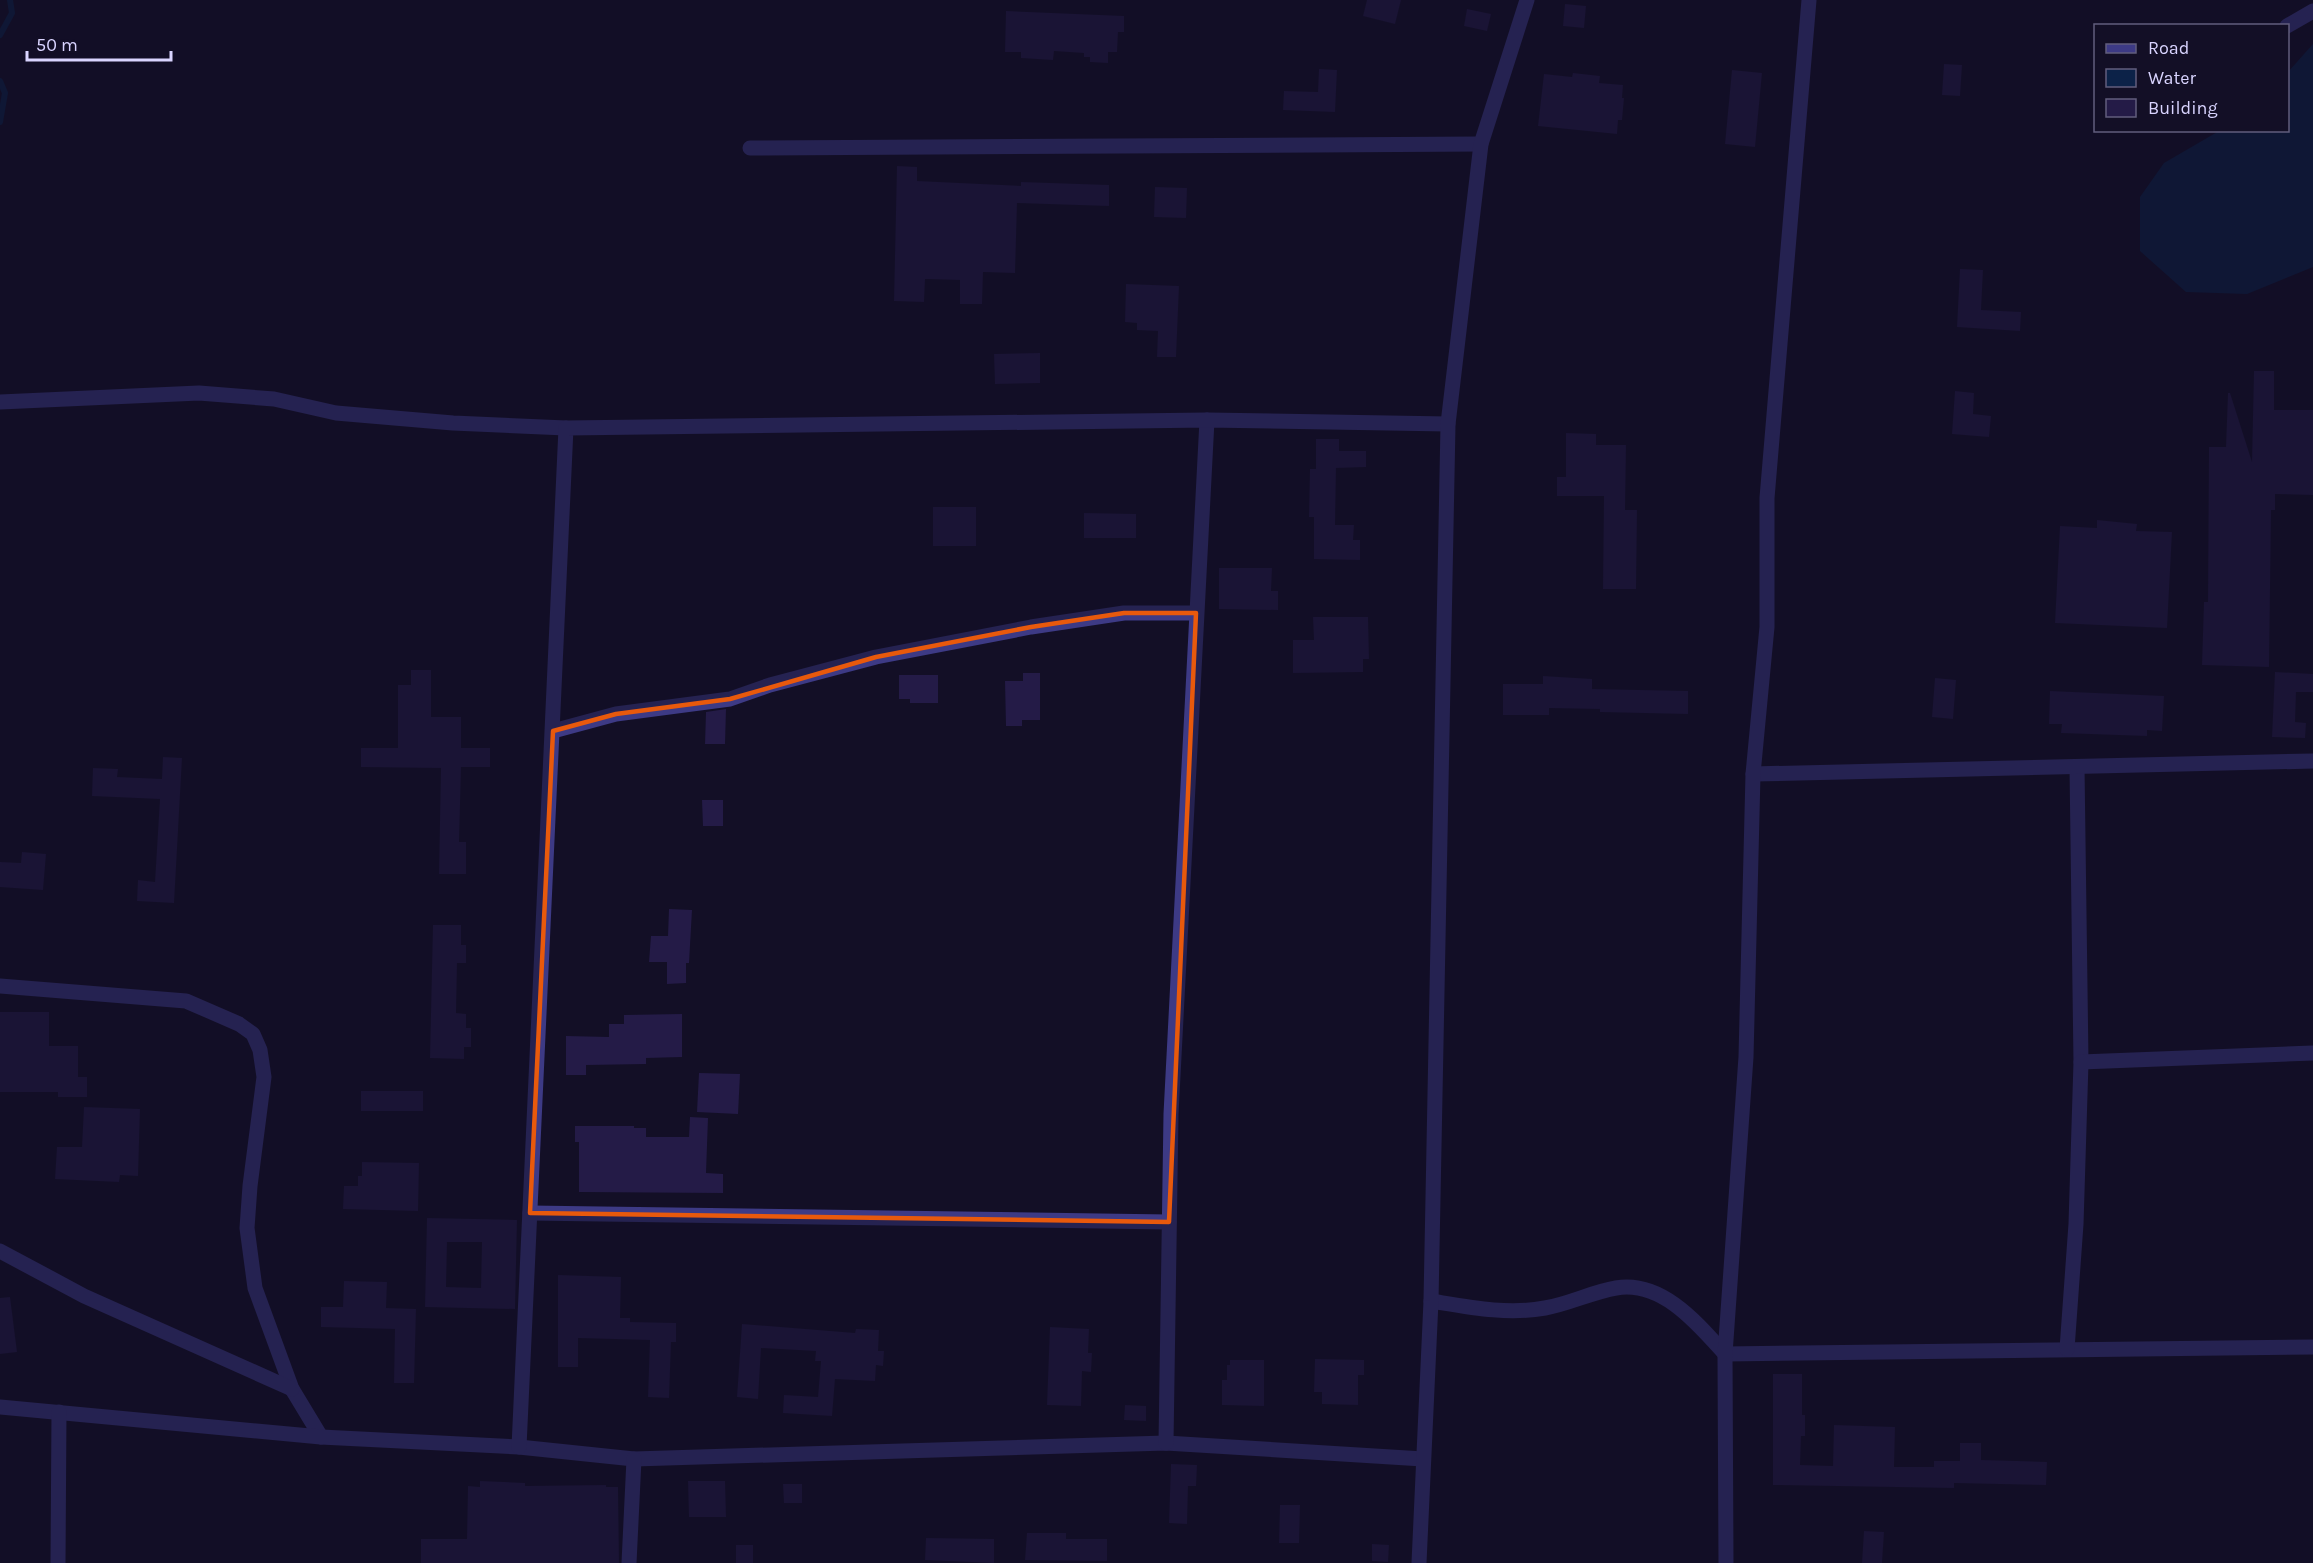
<svg xmlns="http://www.w3.org/2000/svg" width="2313" height="1563" viewBox="0 0 2313 1563" font-family="Karla,sans-serif">
<rect width="100%" height="100%" fill="#130f26"/>
<path fill="#0c2248" d="M2313,44v223l-66,27 -61,-2 -46,-41v-54l24,-34 55,-32 69,-1v-58z"/>
<g fill="none" stroke-linecap="round" stroke-linejoin="round">
<g stroke="#0c2248" stroke-width="6">
<path d="M0,35l12,-22 -2,-13"/>
<path d="M0,81l5,12 -5,29"/>
</g>
</g>
<g fill="#241b47" fill-rule="evenodd">
<path d="M1367,0h34l-6,24 -32,-8z"/>
<path d="M1565,4l21,2 -2,22 -21,-2z"/>
<path d="M1467,9l24,5 -4,17 -23,-5z"/>
<path d="M1006,11l118,5v16h-6l-1,20h-9v11l-18,-1v-5h-6v-4l-30,-2 -1,9 -32,-2v-6h-16z"/>
<path d="M1944,64l18,1 -2,31 -18,-1z"/>
<path d="M1319,69l18,1 -2,42 -52,-2 1,-19 34,1z"/>
<path d="M1732,70l30,3 -7,74 -30,-3z"/>
<path d="M1573,73l27,3 -1,7 24,2 -1,13h2l-2,22h-4l-1,14 -79,-8 6,-52 28,3z"/>
<path d="M897,166l20,1v14l104,5v-4l88,3v21l-92,-3 -2,70 -32,-1 -1,32h-22v-24l-33,-1h-2l-1,23 -30,-1z"/>
<path d="M1155,187l32,1 -1,30 -32,-1z"/>
<path d="M1960,269l23,1 -2,40 40,2 -1,19 -63,-4z"/>
<path d="M1126,284l53,2 -3,71h-19l1,-26 -21,-1v-7l-12,-1z"/>
<path d="M1040,353v30l-45,1 -1,-30z"/>
<path d="M2254,371h20v39h39v85l-38,-1v16h-4l-2,157 -67,-2 2,-63h4l1,-155h17l2,-54h2l22,69z"/>
<path d="M1955,391l19,2 -1,21 18,2 -2,21 -37,-3z"/>
<path d="M1566,433l30,1v11h30l-1,65h12l-1,79h-33l1,-93h-47v-19h9z"/>
<path d="M1316,439h23v12h27v16l-30,1 -1,57h19l-1,15h7v20l-46,-1v-42h-5l1,-48h6z"/>
<rect x="933" y="507" width="43" height="39"/>
<path d="M1084,513l52,1v24h-52z"/>
<path d="M2097,520l40,4 -1,7 36,1 -5,96 -112,-5 5,-97 37,2z"/>
<path d="M1219,568h53l-1,23h7v19l-59,-1z"/>
<path d="M1313,617h55l1,42h-6v13l-70,1v-33h21z"/>
<path d="M411,670h20v47h30v31h29v19h-29l-2,75h7v32h-27l2,-106 -80,-1v-19h37v-63h13z"/>
<path d="M2275,672l38,2v18h-17l-1,30 11,1 -1,15 -33,-1z"/>
<path d="M1023,673h17v47h-18v6h-16l-1,-45h18z"/>
<path d="M899,675h39v28h-28v-4h-11z"/>
<path d="M1543,676l49,3v10l96,2v23l-88,-2v-3l-51,-1v7h-46v-31h40z"/>
<path d="M1935,678l21,2 -3,39 -21,-2z"/>
<path d="M2050,691l114,5 -2,35 -15,-1v6l-86,-3 1,-9h-13z"/>
<path d="M726,709l-1,35h-20l1,-32z"/>
<path d="M163,757l19,1 -8,145 -37,-2 1,-21 17,2 5,-83 -68,-3 1,-28 25,1 -1,8 45,2z"/>
<path d="M702,800h21v26h-20z"/>
<path d="M22,852l24,2 -3,36 -43,-3v-25l21,1z"/>
<path d="M669,909l23,1 -3,53h-3v20l-19,1v-22h-18l2,-26h17z"/>
<path d="M433,925h28v20h5v18h-9l-1,50 10,1v14h5v19h-7v12l-34,-1z"/>
<path d="M0,1012h49v34h29v31h9v20h-29v-5h-58z"/>
<path d="M682,1014v43l-36,1v6l-60,1v10h-20v-39l43,1v-13h15v-9z"/>
<path d="M699,1073l41,1 -2,40 -41,-2z"/>
<rect x="361" y="1091" width="62" height="20"/>
<path d="M84,1107l56,2 -2,67 -18,-1 -1,7 -64,-3 2,-32h25z"/>
<path d="M690,1117l18,1 -2,55 17,1v19l-144,-1v-50h-4v-16h59v2h12v9h43z"/>
<path d="M362,1162l57,1 -1,48 -75,-2 1,-23h14v-10h4z"/>
<path d="M427,1218l90,2 -2,89 -90,-2zM447,1242h35l-1,46 -35,-1z"/>
<path d="M558,1275l63,2 -1,41h10v4l46,1v19h-5l-2,56 -21,-1 2,-57 -72,-2v29h-20z"/>
<path d="M344,1281l43,1 -1,26 30,1 -2,74h-20l1,-54 -74,-2v-20h22z"/>
<path d="M10,1297l7,55 -17,2v-56z"/>
<path d="M742,1324l113,9 1,-4 23,1 -1,21h6l-1,15 -7,-1 -1,16 -40,-2 -3,37 -49,-3 1,-18 34,2 3,-36h-6l1,-10 -55,-3 -3,51 -21,-2z"/>
<path d="M1050,1327l39,2 -1,24h4l-1,19 -9,-1 -1,35 -34,-1z"/>
<path d="M1315,1359l49,1v15h-6v30l-36,-1v-12h-8z"/>
<path d="M1230,1360h34v46l-42,-1v-25h5v-15h3z"/>
<path d="M1773,1374h29v41h3v21h-4l-1,29 33,1 1,-41 61,2 -1,40h40v-6h26v-18h21v17l66,2 -1,23 -92,-2v5l-181,-3z"/>
<path d="M1125,1405l21,1v15l-22,-1z"/>
<path d="M1171,1464l26,1 -1,21h-8l-1,38 -18,-1z"/>
<path d="M480,1481l45,2v3l81,-1v2h12l1,76h-198v-24h46l1,-53 12,1z"/>
<path d="M688,1481h37l1,36h-37z"/>
<path d="M783,1484h19v19h-18z"/>
<path d="M1280,1505h20l-1,38h-20z"/>
<path d="M1864,1531l20,1 -2,31h-20z"/>
<path d="M1027,1533h39v6h41v22l-82,-1z"/>
<path d="M926,1538l68,1v24l-69,-3z"/>
<path d="M1372,1544l17,1 -1,17 -16,-1z"/>
<rect x="736" y="1545" width="17" height="18"/>
</g>
<g fill="none" stroke-linecap="round" stroke-linejoin="round">
<g stroke="#3d3a85" stroke-width="15">
<path d="M2287,26l26,-15"/>
<path d="M750,148l731,-4"/>
<path d="M0,402l199,-9 75,6 62,14 117,10 113,5"/>
<path d="M553,731l63,-17 114,-15 40,-14 106,-28 155,-30 93,-14h72"/>
<path d="M2077,767l4,295"/>
<path d="M1753,774l560,-13"/>
<path d="M0,986l186,15 53,23 14,10 7,16 4,27 -14,109 -3,42 8,60 37,101 29,48"/>
<path d="M530,1213l639,9"/>
<path d="M0,1251l84,45 208,93"/>
<path d="M1431,1301c37,6 76,14 114,7 24,-4 47,-16 71,-20 46,-8 82,36 109,66l588,-7"/>
<path d="M2067,1349l9,-125 5,-162 232,-9"/>
<path d="M0,1407l321,30 198,10 115,12 532,-16 257,16"/>
<path d="M1166,1443l5,-329 36,-694"/>
<path d="M519,1447l47,-1019 641,-8 241,4"/>
<path d="M58,1563l1,-151"/>
<path d="M629,1563l5,-104"/>
<path d="M1419,1563l12,-262 17,-877 33,-280 46,-144"/>
<path d="M1726,1563l-1,-209 21,-297 7,-283 14,-147v-129l42,-498"/>
</g>
</g>
<path d="M0 0H2313V1563H0ZM1124,613h72l-27,609 -639,-9 23,-482 63,-17 114,-15 146,-42 155,-30z" fill="#130f26" fill-opacity=".55" fill-rule="evenodd"/>
<path fill="none" stroke="#e8590c" stroke-width="4.5" stroke-linejoin="round" d="M1124,613h72l-27,609 -639,-9 23,-482 63,-17 114,-15 146,-42 155,-30z"/>
<rect x="2094" y="24" width="195" height="108" fill="#130f26" stroke="#625e7d" stroke-width="1.5"/>
<rect x="2106" y="44" width="30" height="9" fill="#3d3a85" stroke="#625e7d" stroke-width="1.5"/>
<text x="2148" y="54" font-size="18" fill="#d9d4ff">Road</text>
<rect x="2106" y="69" width="30" height="18" fill="#0c2248" stroke="#625e7d" stroke-width="1.5"/>
<text x="2148" y="84" font-size="18" fill="#d9d4ff">Water</text>
<rect x="2106" y="99" width="30" height="18" fill="#241b47" stroke="#625e7d" stroke-width="1.5"/>
<text x="2148" y="114" font-size="18" fill="#d9d4ff">Building</text>
<path d="M27 51v9h144v-9" fill="none" stroke="#d9d4ff" stroke-width="3"/>
<text x="36" y="51" font-size="18" fill="#d9d4ff" stroke="#130f26" stroke-width="4.5" paint-order="stroke">50 m</text>
</svg>
